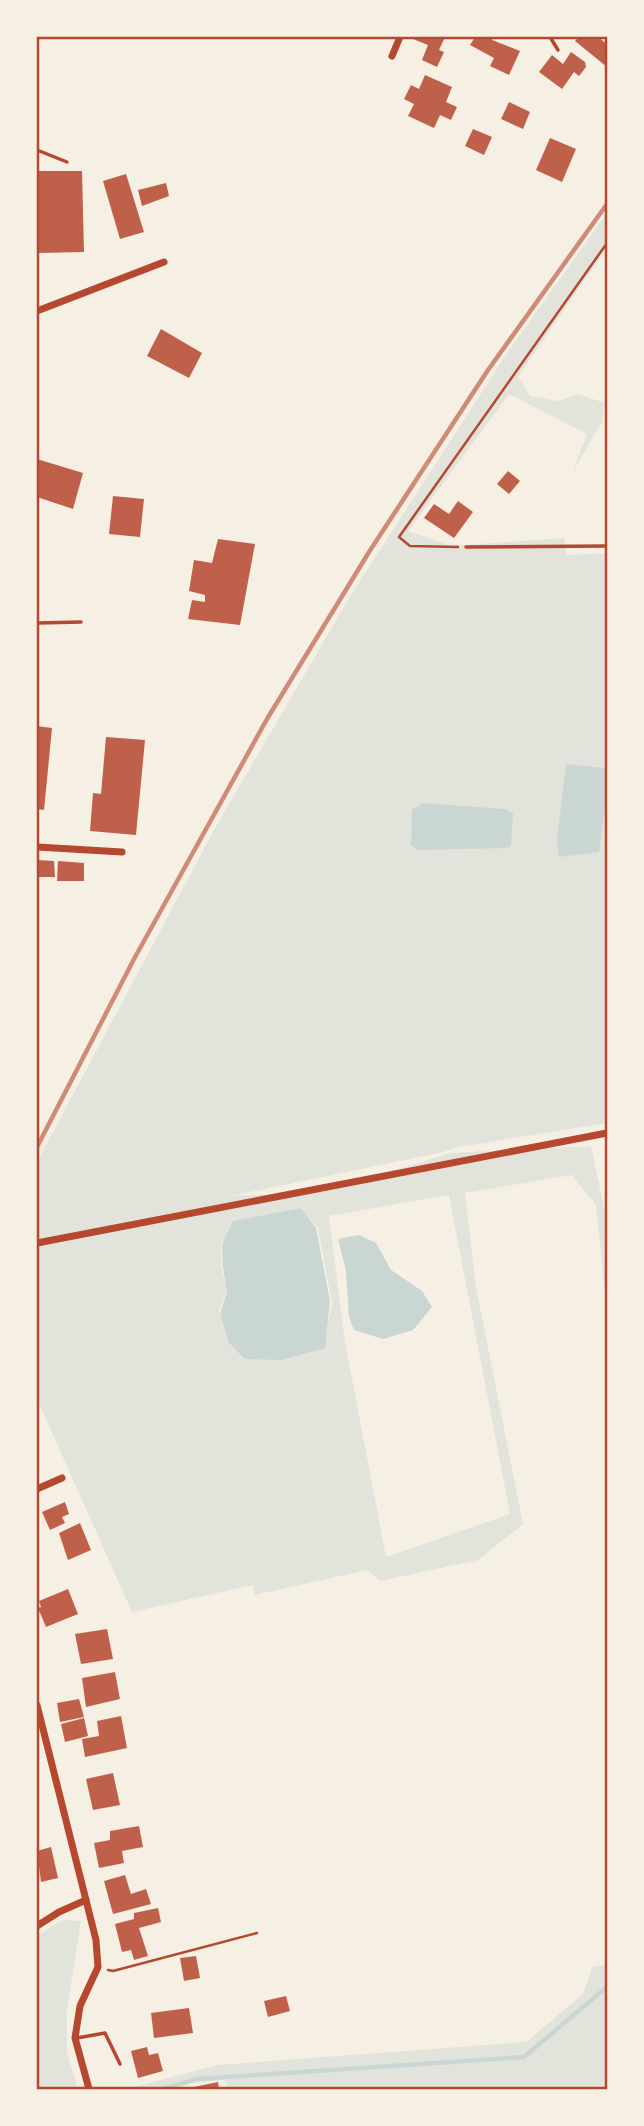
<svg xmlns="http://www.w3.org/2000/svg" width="644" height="2126" viewBox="0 0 644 2126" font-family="Arial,sans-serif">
<rect width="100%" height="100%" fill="#f6efe4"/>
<g fill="#e2e4dc" fill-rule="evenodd">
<path d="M607,213v34l-89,130 12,19 28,5 20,-7 27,9 -3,19 -29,49 14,-37 -78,-40 -101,137 43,15 113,-8 3,17 40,-2v570l-148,24 -16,5 -212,44 91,-4 129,-39 140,-7 16,76v92l-11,-109 -24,-30 -107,18 11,94 47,237 -45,36 -98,21 -13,-11 -112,25 -2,-10 -121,27 -95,-213v-237l177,-332 135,-232 156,-242zM449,1195l61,319 -124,43 -41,-215 -16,-126zM300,1208l18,20 14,75 -8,44 -77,12 -20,-18 -8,-30 8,-21 -5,-21 -1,-26 14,-21z"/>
<path d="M62,1920l19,1 -14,89v43l11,36h-41v-153z"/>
<path d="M607,1964v125h-331l-2,-2 -46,2 -4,-9 -47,4v5h-51l92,-24 308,-23 57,-48 9,-27z"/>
</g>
<g fill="#c9d6d2">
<path d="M566,764l39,4 1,31 -7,53 -40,5 -2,-17z"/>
<path d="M422,803l83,6 8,5 -2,31 -4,3 -89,2 -7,-5 1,-35z"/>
<path d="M301,1208l15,20 14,73 -5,47 -43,12 -37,-1 -17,-17 -8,-28 7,-22 -4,-25 -1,-23 11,-23z"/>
<path d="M359,1235l17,8 15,27 31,21 10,16 -19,23 -30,9 -29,-9 -5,-13 -3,-46 -8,-32z"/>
</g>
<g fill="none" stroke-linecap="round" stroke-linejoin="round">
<path stroke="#c9d6d2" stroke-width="4.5" d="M163,2089l34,-10 327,-22 83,-70"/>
</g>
<g fill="#bf614a">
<path d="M408,37h37l-6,13 5,2 -7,15 -15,-7 6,-15z"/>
<path d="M475,37h18l-1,3 28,11 -11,24 -19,-9 4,-8 -24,-13z"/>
<path d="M579,37h19l9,7v23l-32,-26z"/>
<path d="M571,52l14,10 1,5 -7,9 -5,-4 -12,17 -23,-17 13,-17 11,9z"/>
<path d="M425,75l27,12 -6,15 11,5 -6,13 -11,-5 -6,13 -26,-12 6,-12 -10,-5 7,-14 8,4z"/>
<path d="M509,102l21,10 -7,17 -22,-10z"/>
<path d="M473,129l19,8 -8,18 -19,-9z"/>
<path d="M550,138l26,11 -14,33 -26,-12z"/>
<path d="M37,171h45l2,81 -47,1z"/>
<path d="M126,174l18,58 -24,7 -17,-58z"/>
<path d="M166,183l3,13 -27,10 -4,-16z"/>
<path d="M161,329l41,24 -13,25 -42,-22z"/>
<path d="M37,459l46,14 -10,36 -36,-12z"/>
<path d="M508,471l12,10 -11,13 -12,-10z"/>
<path d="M113,496l31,3 -4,38 -31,-3z"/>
<path d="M458,501l15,11 -19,26 -30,-20 10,-14 15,10z"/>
<path d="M218,539l37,5 -15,81 -52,-6 4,-19 13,2v-7l-16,-4 5,-31 18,3z"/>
<path d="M37,726l15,2 -8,82 -7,-1z"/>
<path d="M106,737l39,3 -9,95 -46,-4 3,-38 8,1z"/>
<path d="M37,860l17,1 1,16h-18z"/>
<path d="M58,861l26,2v18h-27z"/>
<path d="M65,1502l4,12 -7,3 3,6 -15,7 -8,-18z"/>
<path d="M80,1523l11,27 -23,10 -9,-27z"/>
<path d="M68,1589l10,25 -32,13 -8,-19 3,-1 -2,-6z"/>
<path d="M107,1629l6,30 -32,5 -6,-30z"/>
<path d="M115,1672l5,27 -34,8 -4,-29z"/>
<path d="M79,1699l5,18 -24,5 -3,-19z"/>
<path d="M121,1716l6,32 -42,9 -3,-18 17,-3 -2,-15z"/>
<path d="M84,1718l4,18 -23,6 -4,-18z"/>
<path d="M113,1773l7,32 -27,5 -7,-31z"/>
<path d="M139,1826l4,21 -21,4 2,12 -25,5 -5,-25 16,-3v-9z"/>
<path d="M51,1847l7,31 -17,4 -4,-31z"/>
<path d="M125,1875l6,19 15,-5 5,15 -38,10 -9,-33z"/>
<path d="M158,1908l3,14 -22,6 9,28 -14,4 -3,-10 -9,2 -7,-28 19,-5v-6z"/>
<path d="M196,1956l4,22 -16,3 -4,-23z"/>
<path d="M286,1996l4,15 -22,6 -4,-16z"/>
<path d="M189,2008l4,25 -39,5 -3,-25z"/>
<path d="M147,2047l2,8 9,-2 5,18 -25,7 -7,-27z"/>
<path d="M218,2082l1,7h-30v-1z"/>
</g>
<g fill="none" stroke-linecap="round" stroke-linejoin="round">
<g stroke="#b5482f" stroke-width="2.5">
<path d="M458,547l-48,-1 -11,-9 208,-294"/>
<path d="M108,1970l5,1 144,-38"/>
</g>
<g stroke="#b5482f" stroke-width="3.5">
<path d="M550,37l8,13"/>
<path d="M37,150l30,12"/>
<path d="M466,547l141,-1"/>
<path d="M37,623l44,-1"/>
<path d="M77,2038l28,-5 15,31"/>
</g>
<g stroke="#b5482f" stroke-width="7">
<path d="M392,56l8,-19"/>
<path d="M37,311l127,-49"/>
<path d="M37,847l85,5"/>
<path d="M37,1243l570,-110"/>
<path d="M37,1489l25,-11"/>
<path d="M37,1705l59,235 2,27 -18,39 -5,32 14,51"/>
<path d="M37,1926l22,-14 27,-12"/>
</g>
<path stroke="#cf8b77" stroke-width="4.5" d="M37,1147l97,-188 133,-240 102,-167 119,-182 119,-166"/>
</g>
<rect width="644" height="2126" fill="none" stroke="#f6efe4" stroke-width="77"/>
<rect x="38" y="38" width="568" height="2050" fill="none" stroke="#b5482f" stroke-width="2.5"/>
</svg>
